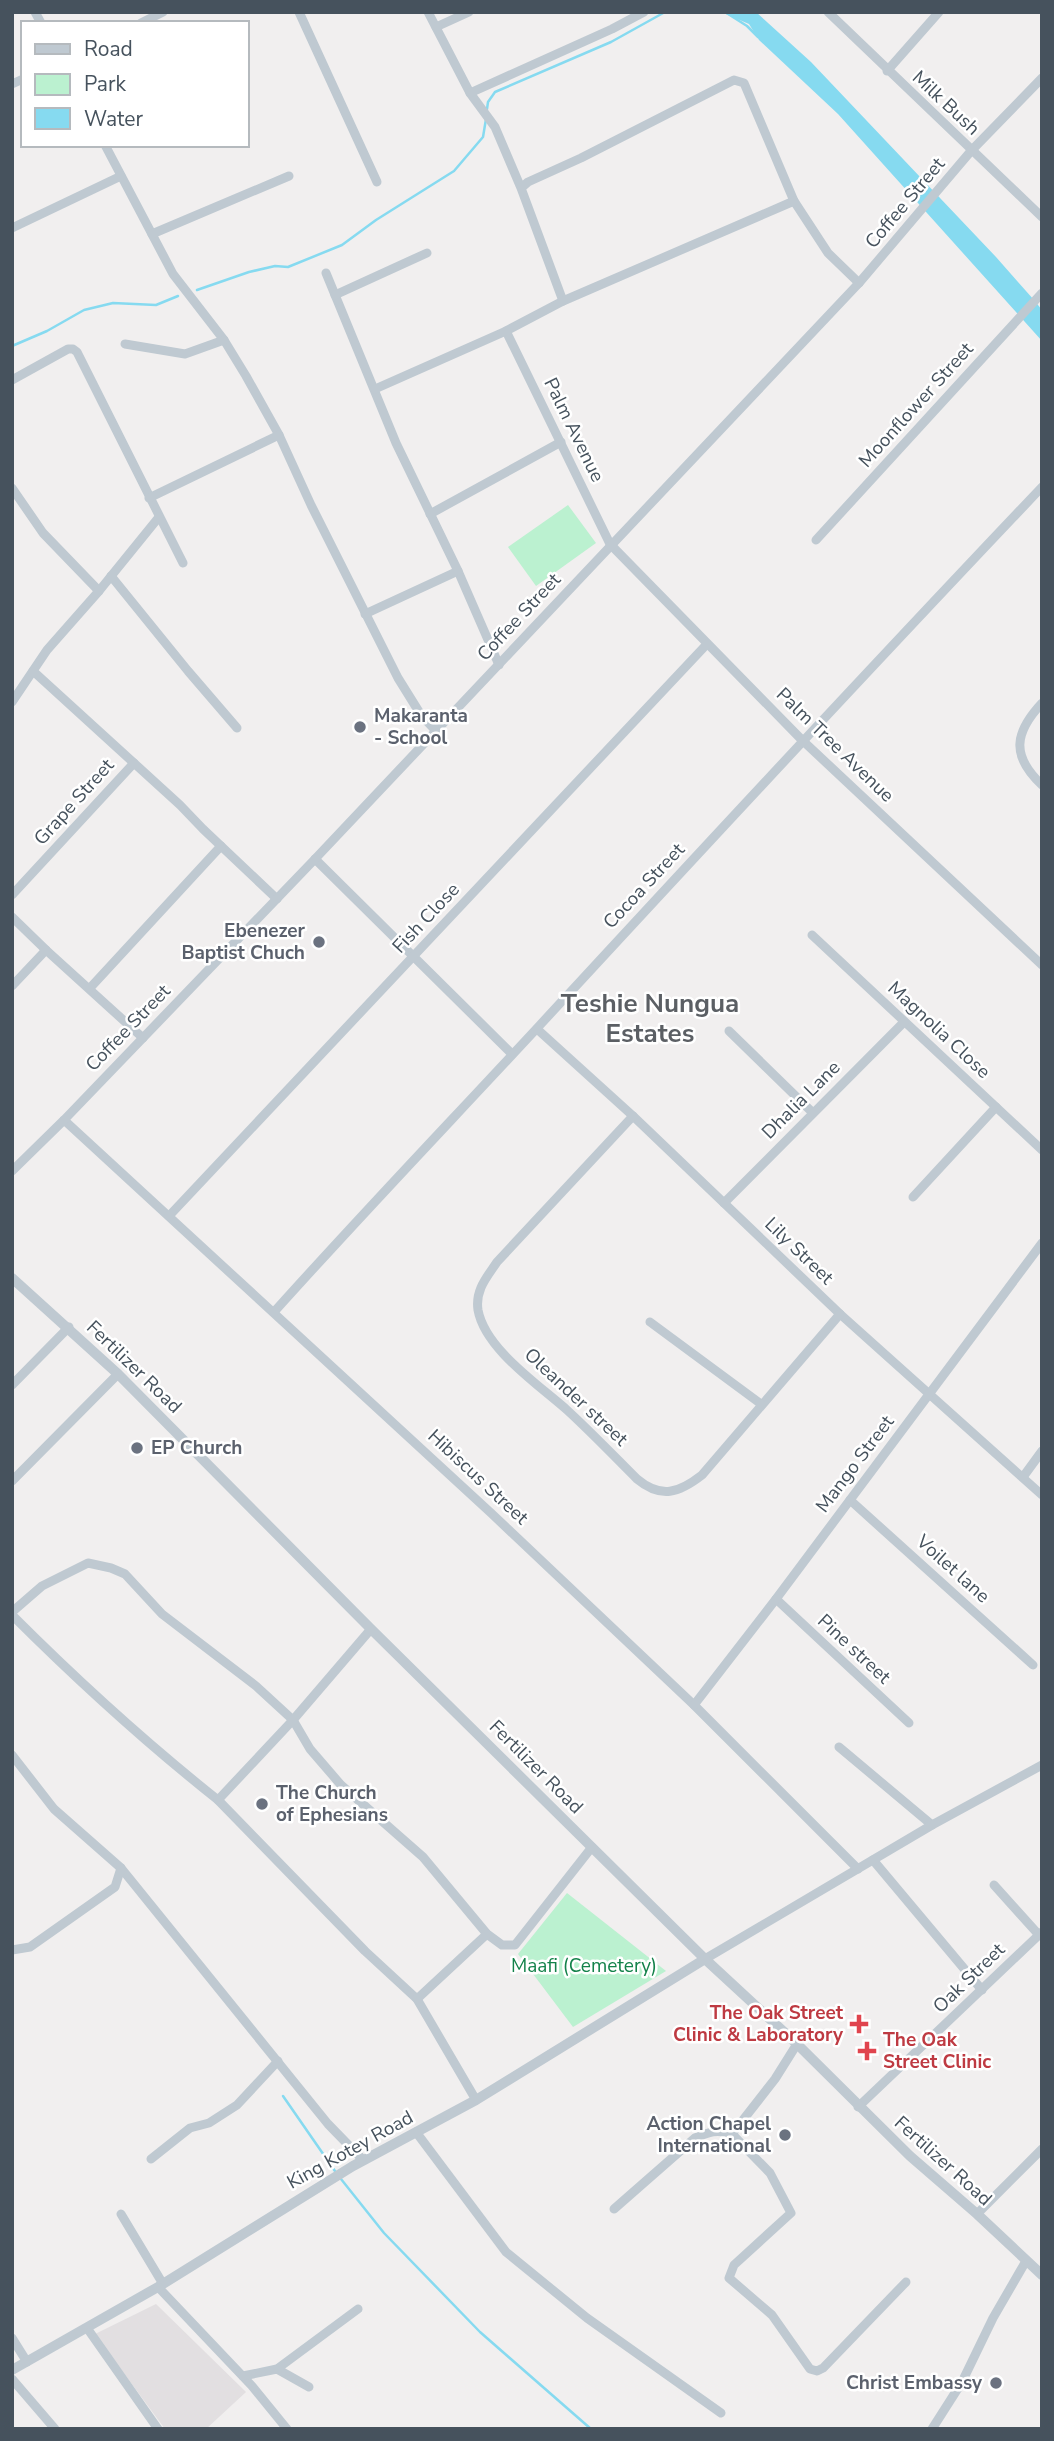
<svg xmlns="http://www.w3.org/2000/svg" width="1054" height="2441" viewBox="0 0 1054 2441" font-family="'Nunito Sans',sans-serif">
<rect width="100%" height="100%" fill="#f1efef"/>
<path fill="#e2dfe1" d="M156,2304l90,88 -40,37h-41l-70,-95z"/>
<g fill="#bbf1d0">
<path d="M568,505l28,38 -60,43 -28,-39z"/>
<path d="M567,1893l99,78 -93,56 -55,-73z"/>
</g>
<path fill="#86daf0" d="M721,12h35l55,50 185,195 38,43 8,10v31l-204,-227 -79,-74 -10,-16z"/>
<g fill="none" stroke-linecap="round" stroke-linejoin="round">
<g stroke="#86daf0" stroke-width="2.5">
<path d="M725,12l22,14 11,11"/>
<path d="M487,109l1,-7 7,-10 116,-50 54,-30"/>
<path d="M197,290l52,-18 26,-6 13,1 54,-22 34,-25 78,-49 29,-34 3,-18"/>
<path d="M12,346l35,-15 37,-21 29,-7 43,2 22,-9"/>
<path d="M283,2096l54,78"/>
<path d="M341,2179l43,54 96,99 111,97"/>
</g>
<g stroke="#bfc9d1" stroke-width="9">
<path d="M35,12l6,11"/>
<path d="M299,12l78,170"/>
<path d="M428,12l42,81 25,34 26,61 42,113 231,-100 -50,-118 -10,-3 -153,78 -53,24 -7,6"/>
<path d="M828,12l214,205"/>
<path d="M141,23l22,-11"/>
<path d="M436,27l33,-15"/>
<path d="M887,71l52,-59"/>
<path d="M12,84l11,-5"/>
<path d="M470,93l142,-64 32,-17"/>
<path d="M105,145l68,129 51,66 22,36 33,59 32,70 87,173 23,37 15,16"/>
<path d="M794,201l34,52 31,30"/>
<path d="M12,228l109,-52"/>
<path d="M152,234l137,-58"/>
<path d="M326,273l70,170 62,128 41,94"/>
<path d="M335,295l92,-42"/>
<path d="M506,331l104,213 192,196 240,225"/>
<path d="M125,344l60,10 39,-14"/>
<path d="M12,380l56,-31h5l4,3 106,211"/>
<path d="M375,389l131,-58 57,-30"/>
<path d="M12,488l31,45 56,58"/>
<path d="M149,498l130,-63"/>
<path d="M430,514l131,-72"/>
<path d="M816,540l226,-247"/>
<path d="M111,576l77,95 49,57"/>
<path d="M365,614l93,-43"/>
<path d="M33,671l147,134 23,24 74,70"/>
<path d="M12,702l35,-52 52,-59 60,-74"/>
<path d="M1042,703c-28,30 -31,53 0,82"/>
<path d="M315,859l197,195"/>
<path d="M12,895l122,-132"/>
<path d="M12,917l34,33"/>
<path d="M812,935l230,215"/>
<path d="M12,986l34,-36 97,88"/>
<path d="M90,988l131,-142"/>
<path d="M537,1029l96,87 207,198 202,181"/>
<path d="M729,1031l83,81"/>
<path d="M633,1116l-136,146c-10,15 -22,28 -19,48 7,39 61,75 89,100 24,22 47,46 70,69 24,20 42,14 65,-4l138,-161"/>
<path d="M64,1120l427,393 203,192 164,164"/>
<path d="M12,1171l52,-51 251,-261 544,-576 112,-132 71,-73"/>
<path d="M913,1197l83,-90"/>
<path d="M724,1203l180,-181"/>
<path d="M169,1216l538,-572"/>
<path d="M274,1312c87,-97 177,-191 266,-287 166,-180 333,-360 502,-538"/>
<path d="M650,1322l111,82"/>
<path d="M12,1385l57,-58"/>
<path d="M1023,1477l19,-26"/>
<path d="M12,1481l106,-107"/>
<path d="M850,1500l183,165"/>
<path d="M776,1599l133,124"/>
<path d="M12,1612l30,-26 46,-23 23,5 14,6 37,40 94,72 37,34 17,29 31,36 82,72 64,77 15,11h13l77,-98"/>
<path d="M12,1615c66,66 133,127 206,185l75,-80 78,-91"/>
<path d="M694,1705l82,-106 266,-356"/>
<path d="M839,1747l93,78"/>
<path d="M12,1755l42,54 67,59 207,256 35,36"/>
<path d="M218,1800l147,151 52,48 59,101"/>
<path d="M873,1860l109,130"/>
<path d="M994,1885l45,50"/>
<path d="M12,1950l18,-3 85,-60 6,-19"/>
<path d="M705,1959l227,-134 110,-60"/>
<path d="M417,1999l70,-65"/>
<path d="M858,2107l184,-175"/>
<path d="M416,2132l90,120 81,66 134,95"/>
<path d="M732,2134l38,39 21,40 -57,52 -5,13 43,37 38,54 7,2 6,-3 83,-86"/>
<path d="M151,2159l39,-31 19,-5 28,-18 41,-44"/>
<path d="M614,2209l81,-71c14,-6 22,-9 37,-4l43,-55 22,-35"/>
<path d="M121,2214l42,70"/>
<path d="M977,2214l65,-65"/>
<path d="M158,2287l94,99 35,43"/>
<path d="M87,2328l71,101"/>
<path d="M12,2338l15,24"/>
<path d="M277,2369l32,18"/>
<path d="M243,2376l34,-7 81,-60"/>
<path d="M12,2379l43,50"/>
<path d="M932,2429l30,-47 31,-64 33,-57"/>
</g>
<g stroke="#bfc9d1" stroke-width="10">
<path d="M12,1278l106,96 253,255 334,330 92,85 113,112 67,58 65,61"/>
<path d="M12,2370l146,-83 195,-121 123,-66 229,-141"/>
</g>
</g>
<g fill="#6b7280" stroke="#fff" stroke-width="2.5">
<circle cx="360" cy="727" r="7"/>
<circle cx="319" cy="942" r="7"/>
<circle cx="137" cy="1448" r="7"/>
<circle cx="262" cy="1804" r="7"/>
<circle cx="785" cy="2135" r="7"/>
<circle cx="996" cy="2383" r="7"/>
</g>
<g fill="#e0444e" stroke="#fff" stroke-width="2.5">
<path d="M855.5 2013.5h7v7h7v7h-7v7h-7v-7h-7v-7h7z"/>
<path d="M863.5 2040.5h7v7h7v7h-7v7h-7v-7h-7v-7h7z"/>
</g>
<g text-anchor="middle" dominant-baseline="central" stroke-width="5" stroke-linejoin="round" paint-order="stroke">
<g font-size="19" fill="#46525d" stroke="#fff">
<text transform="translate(946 103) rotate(43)">Milk Bush</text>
<text transform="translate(905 203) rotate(-50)">Coffee Street</text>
<text transform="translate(916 405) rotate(-48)">Moonflower Street</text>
<text transform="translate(574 430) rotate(64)">Palm Avenue</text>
<text transform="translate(519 617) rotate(-47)">Coffee Street</text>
<text transform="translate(835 745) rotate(44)">Palm Tree Avenue</text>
<text transform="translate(74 802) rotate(-48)">Grape Street</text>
<text transform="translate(644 886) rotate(-47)">Cocoa Street</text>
<text transform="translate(426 918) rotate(-47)">Fish Close</text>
<text transform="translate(128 1028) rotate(-46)">Coffee Street</text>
<text transform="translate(939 1030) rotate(43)">Magnolia Close</text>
<text transform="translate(801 1100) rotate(-45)">Dhalia Lane</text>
<text transform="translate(799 1251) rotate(44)">Lily Street</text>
<text transform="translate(134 1367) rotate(44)">Fertilizer Road</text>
<text transform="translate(576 1397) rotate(43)">Oleander street</text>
<text transform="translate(855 1464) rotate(-53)">Mango Street</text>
<text transform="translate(478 1477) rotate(43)">Hibiscus Street</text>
<text transform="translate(953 1569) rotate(42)">Voilet lane</text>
<text transform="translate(854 1649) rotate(43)">Pine street</text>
<text transform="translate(536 1767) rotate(45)">Fertilizer Road</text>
<text transform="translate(969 1978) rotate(-44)">Oak Street</text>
<text transform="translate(350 2150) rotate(-29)">King Kotey Road</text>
<text transform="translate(943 2161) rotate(42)">Fertilizer Road</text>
</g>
<g font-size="19" font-weight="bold" fill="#5b616d" stroke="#fff" text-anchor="start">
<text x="374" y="716">Makaranta<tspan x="374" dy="22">- School</tspan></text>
<text x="305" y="931" text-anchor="end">Ebenezer<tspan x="305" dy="22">Baptist Chuch</tspan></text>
<text x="151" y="1448">EP Church</text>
<text x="276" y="1793">The Church<tspan x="276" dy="22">of Ephesians</tspan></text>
<text x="771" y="2124" text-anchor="end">Action Chapel<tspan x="771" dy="22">International</tspan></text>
<text x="982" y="2383" text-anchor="end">Christ Embassy</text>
</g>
<g font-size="19" fill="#13824a" stroke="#fff">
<text x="584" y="1966">Maafi (Cemetery)</text>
</g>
<g font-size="19" font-weight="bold" fill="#be3a42" stroke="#fff" text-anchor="end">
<text x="843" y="2013">The Oak Street<tspan x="843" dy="22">Clinic &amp; Laboratory</tspan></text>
<text x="883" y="2040" text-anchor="start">The Oak<tspan x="883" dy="22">Street Clinic</tspan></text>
</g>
<g font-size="26" font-weight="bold" fill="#5b5f64" stroke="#fff">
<text x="650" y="1003">Teshie Nungua<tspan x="650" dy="30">Estates</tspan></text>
</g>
</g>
<rect width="1054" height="2441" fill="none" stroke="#46525d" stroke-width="28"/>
<rect x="21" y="21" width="228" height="126" fill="#ffffff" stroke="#b5babe" stroke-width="2"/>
<rect x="35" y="44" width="35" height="10" fill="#bfc9d1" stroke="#b5babe" stroke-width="2"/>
<text x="84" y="56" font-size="21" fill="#46525d">Road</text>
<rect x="35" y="74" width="35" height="21" fill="#bbf1d0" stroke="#b5babe" stroke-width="2"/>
<text x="84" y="91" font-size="21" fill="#46525d">Park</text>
<rect x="35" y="108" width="35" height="21" fill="#86daf0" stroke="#b5babe" stroke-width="2"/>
<text x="84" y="126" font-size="21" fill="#46525d">Water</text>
</svg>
